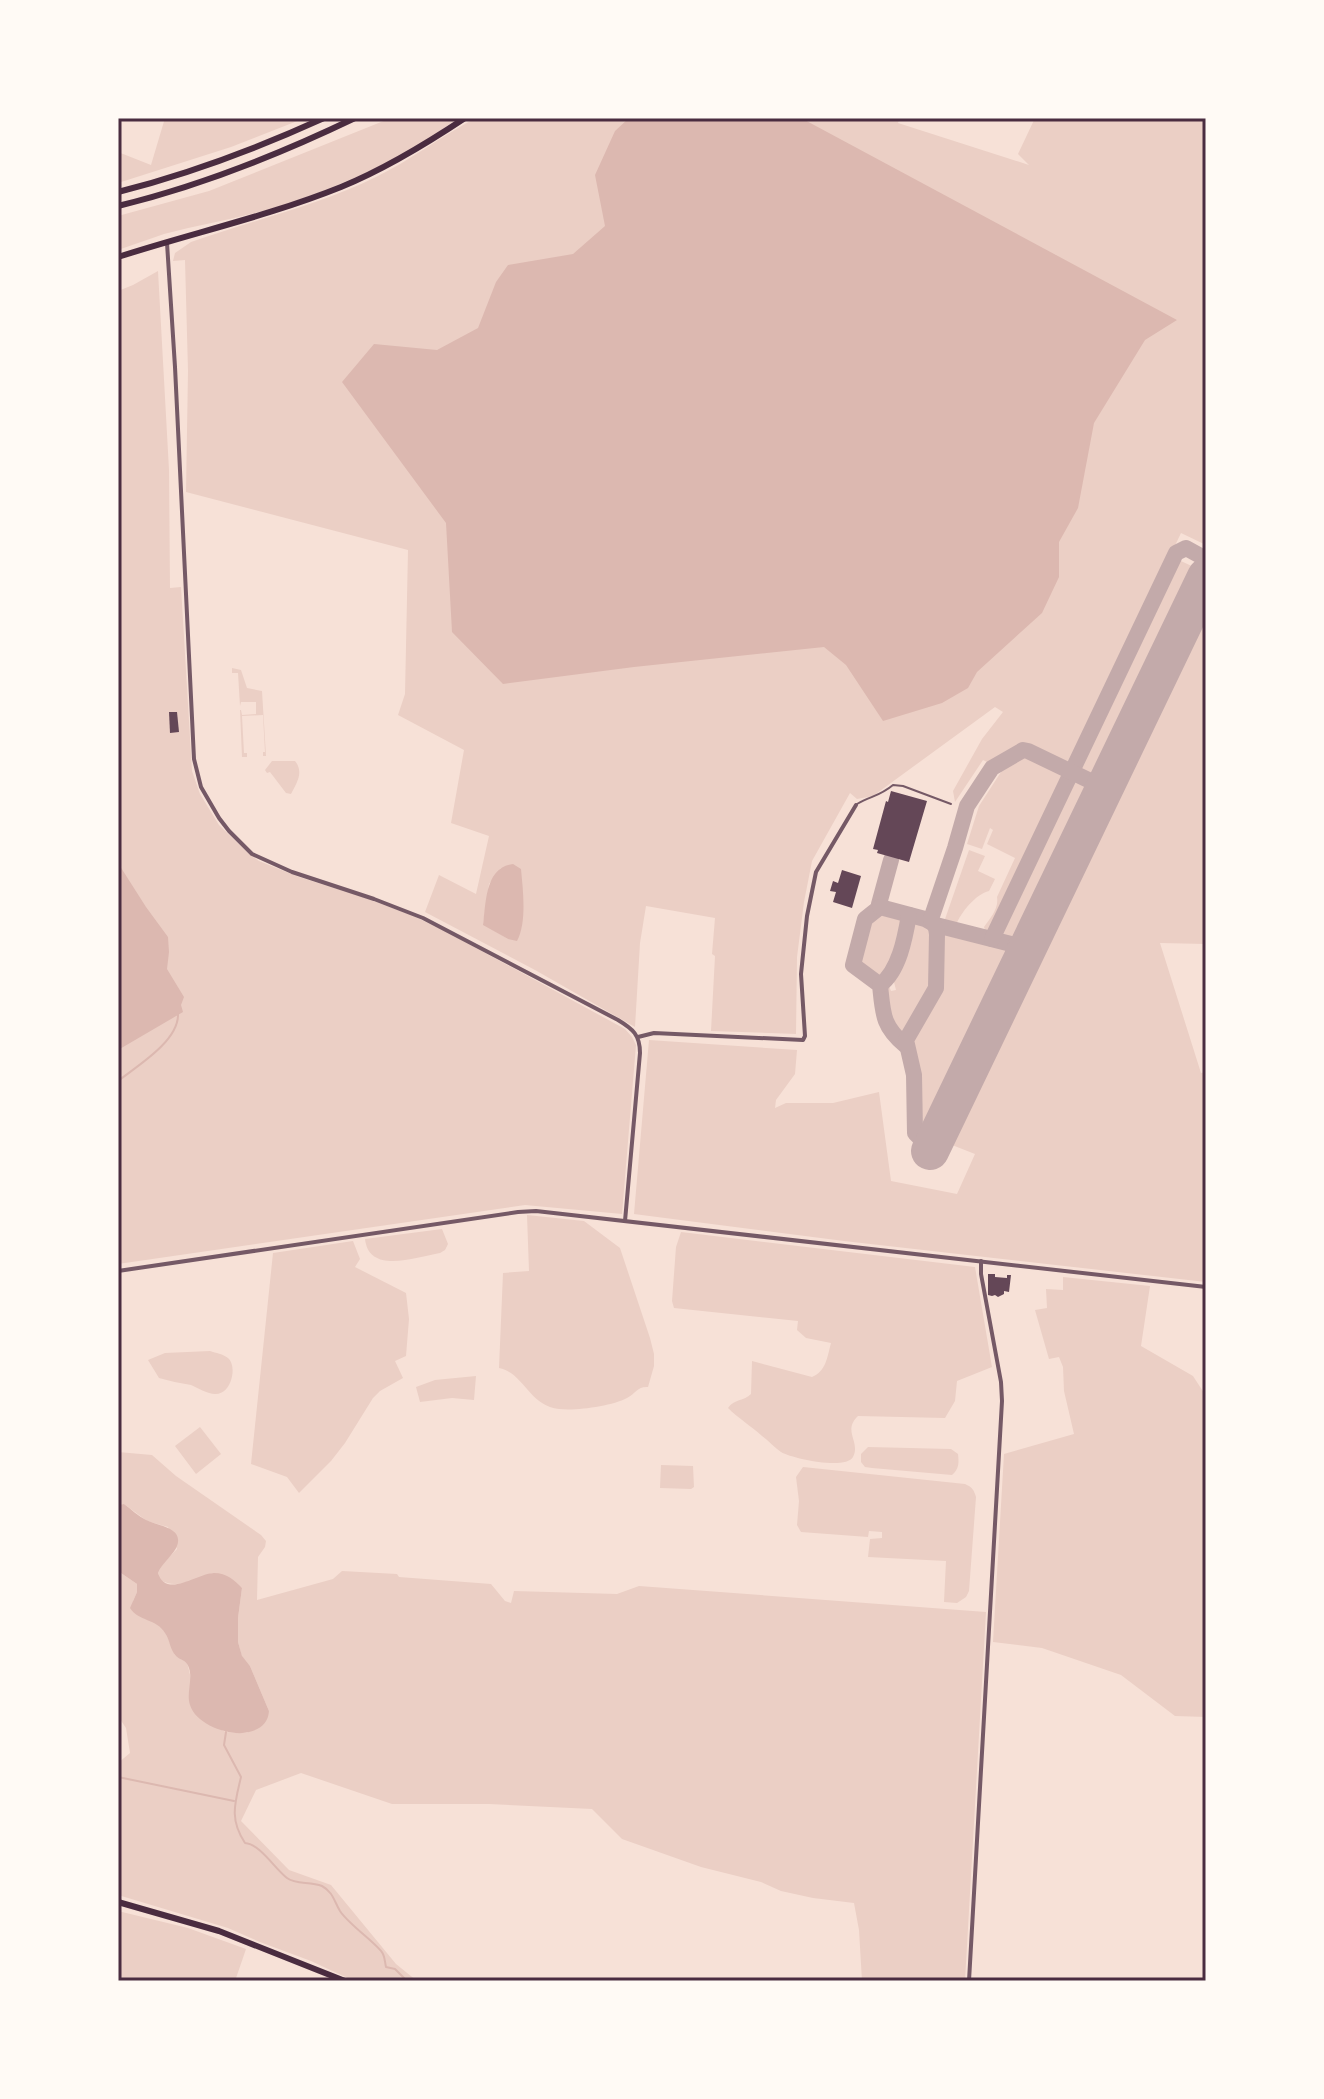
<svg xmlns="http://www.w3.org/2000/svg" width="1324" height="2099" viewBox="0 0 1324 2099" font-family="Overpass,sans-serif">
<rect width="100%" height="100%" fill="#f7e1d7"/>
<g fill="#ebcfc5" fill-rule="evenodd">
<path d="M165,118h140l-74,29 -113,36v-31l33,13z"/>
<path d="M391,118h67c-52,40 -118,69 -181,89 -37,11 -75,17 -113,27 -15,5 -31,11 -46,16v-34l91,-25z"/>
<path d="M476,118h424l-2,5 131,42 -11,-11 17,-36h171v427l-25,-12 -11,23 26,12 -176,366c-11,8 -22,2 -34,-1l-2,-6c6,-9 15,-18 13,-30l18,-39 -28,-14 6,-14 -3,-2 -8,21 -15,-5 12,-38 22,-34 -5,-5 23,-14 -4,-4 -24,15 -8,-4 -28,42 -2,-11 29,-52 21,-27 -8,-5 -122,89 -16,3 -7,-6 -38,68 -8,41 -7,55 -1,77 -85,-3 4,-75 -3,-2 3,-36 -69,-12 -6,37 -5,84 -100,-57 -110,-58 14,-37 37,19 13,-58 -38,-13 13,-73 -66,-35 7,-21 3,-144 -222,-58 2,-121 -3,-111 -12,1 2,-8 16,-11c62,-22 126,-36 185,-65 35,-17 65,-41 100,-59zM501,868l21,19 -14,52 -25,-15 6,-40z"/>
<path d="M158,271l11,199 1,118 11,-1 11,184 8,23 19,31 30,29 10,7 40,16 64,20 48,18 34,16 180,98 7,8 4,8 -14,169 -97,-9 -407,59v-973l15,-6z"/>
<path d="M1206,606v338l-46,-1 41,130 5,-1v210l-362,-41 -210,-27 15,-174 148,10 -2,24 -19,26 -1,8 11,-5h47l46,-11 12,89 66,13 18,-40 -23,-9 -4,-4z"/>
<path d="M232,668l9,2 6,18 15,3 4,65h-3v-4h2l-2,-37 -21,1 2,37h3v4h-5l-2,-47h1l1,5 14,-1v-12h-15l-1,4 -2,-33h-6z"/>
<path d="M272,761h23c9,11 2,22 -4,33l-5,-1 -16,-21 -3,1 -2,-3z"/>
<path d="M969,850l16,6 -7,15 17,8 -6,12c-13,3 -28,21 -33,34l-12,-3z"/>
<path d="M881,915l23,6c-2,15 -9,49 -22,56l-22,-14 8,-37z"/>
<path d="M910,922l20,6 4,5 1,28 -3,29 -28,46 -3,2c-15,-15 -17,-35 -16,-54l4,2 2,5 5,-1 -3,-12 15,-36z"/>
<path d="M940,930l65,16 5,3 1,3 -85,177 -8,2 -1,-60 -8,-24v-5l30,-54z"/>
<path d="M527,1215l57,6 36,27 30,90 4,16v12l-6,21c-10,-1 -12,6 -21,11 -15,8 -50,13 -68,11 -30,-3 -35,-36 -60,-41l4,-95 26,-2z"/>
<path d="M442,1229l6,15 -3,6 -5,3c-24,4 -71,22 -75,-14z"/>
<path d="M681,1232l294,35 17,100 -35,14 -2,20 -10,17 -87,-2c-16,15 3,26 -5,41 -7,13 -60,2 -72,-5 -6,-4 -12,-11 -19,-16 -11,-10 -24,-18 -34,-28 6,-9 16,-7 23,-14l1,-33 60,16c14,-6 15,-19 19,-34l-25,-5 -9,-8 1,-9 -124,-13 -2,-7 4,-54z"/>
<path d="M353,1241l7,18 -5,8 51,26 3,26 -3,37 -11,5 8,17 -23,13 -7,7 -28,45 -14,18 -32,32 -12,-16 -36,-13 22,-211z"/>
<path d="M1063,1277l87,9 -9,60 52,30 13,20v321l-31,-1 -54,-41 -79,-27 -49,-6 11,-188 70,-20 -10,-43 -1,-24 -4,-10 -10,2 -14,-49 12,-2 -1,-19 17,1z"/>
<path d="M210,1351c6,2 13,3 18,7 10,9 3,37 -13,36 -7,0 -17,-6 -24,-9 -11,-2 -22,-4 -32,-7l-11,-18 17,-7z"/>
<path d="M476,1376l-2,24 -22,-2 -32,4 -4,-15 19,-7z"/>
<path d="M200,1427l21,27 -25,20 -21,-28z"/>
<path d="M868,1447l83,2 7,5c1,9 1,15 -6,21l-80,-7 -7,-1 -4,-5v-8z"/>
<path d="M118,1452l34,3 24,21 85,59 5,6 -1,6 -7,10 -1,43 76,-21 9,-8 55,3 2,3 92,7 14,17 6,2 3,-12 103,3 22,-8 347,26 -21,369h-103l-3,-51 -5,-27 -41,-5 -32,-7 -20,-9 -60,-15 -79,-28 -30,-30 -103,-5h-97l-91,-31 -45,17 -15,31 48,49 42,15 65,79 21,17h-63l-43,-20 -51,-19 -32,-14 -110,-33v-132l12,-10 -4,-25 -8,-12v-145l19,13v8l-4,9 32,30 10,24 12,7 4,17 -2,16 18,28 19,9 21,1 22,-22 -19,-45 -8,-9 -4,-15v-24l4,-30 -30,-15c-17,6 -35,17 -52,7l-2,-7 5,-10 14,-14 -9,-22 -21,-6 -23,-17 -6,1z"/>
<path d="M661,1465l32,1 1,21 -3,2 -31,-1z"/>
<path d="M803,1467l162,17c7,3 9,6 11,13l-7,94 -3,6 -9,6 -13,-1 2,-41 -78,-4 2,-18 12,-1v-6l-13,-1 -1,6 -67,-5 -4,-7 2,-24 -3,-24z"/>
<path d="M118,1911l70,17 58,21 -11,32h-117z"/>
</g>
<g fill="#dcb8b0">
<path d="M629,118h172l376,202 -32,20 -51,83 -16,85 -19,34v35l-17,36 -65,59 -9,16 -26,15 -59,18 -37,-56 -22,-18 -190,20 -131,17 -51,-52 -6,-109 -104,-141 32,-38 63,6 41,-22 18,-46 12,-17 65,-11 32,-28 -10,-51 20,-44z"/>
<path d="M118,863l28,44 22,30 1,15 -2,17 17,28 -3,8 2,7 -65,38z"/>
<path d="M513,864l8,5c2,22 6,53 -4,72l-9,-2 -25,-14c3,-22 2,-58 30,-61z"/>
<path d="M124,1504c7,5 14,12 22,16 11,6 38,7 31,26 -2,7 -15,17 -19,27 8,26 40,0 56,0 13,0 20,7 28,15l-4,30v24l4,14 8,10 19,45c-1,12 -8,18 -20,21 -18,5 -53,-7 -59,-27 -4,-12 3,-25 -1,-37 -3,-9 -8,-7 -13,-12 -6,-6 -6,-16 -11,-23 -8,-14 -27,-12 -35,-25l7,-16v-8l-19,-13v-66z"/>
</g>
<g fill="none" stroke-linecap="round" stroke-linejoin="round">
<g stroke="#dcb8b0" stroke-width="2">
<path d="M118,1081c19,-15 61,-40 60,-67"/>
<path d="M226,1732l-2,13 17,32c-6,26 -12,42 4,66 15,1 30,26 42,35 9,7 23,3 35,8 11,6 12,15 18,25 9,14 39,34 43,43 2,4 2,9 3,13l9,2 12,12"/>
<path d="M118,1777l116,24"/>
</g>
<g stroke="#c3aaaa" stroke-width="16">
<path d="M891,860l-12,44 1,3 -15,12 -12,46 27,20c3,28 2,41 25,60"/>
<path d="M880,907l45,12 11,6 79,20 7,6v9"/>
<path d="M992,939l184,-386 10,-5 20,11"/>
<path d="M1015,945l11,-2 8,-9"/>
<path d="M880,985c19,-14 25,-47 29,-70"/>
<path d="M937,1136l-8,5 -10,-4 -4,-4 -1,-58 -8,-35 30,-52 1,-54 -1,-6 -5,-9 24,-71 12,-42 25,-38 31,-18 5,1 77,37"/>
</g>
<path stroke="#c3aaaa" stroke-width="38" d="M930,1151l276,-574"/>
</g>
<g fill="#644757">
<path d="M169,712h8l2,20 -9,1z"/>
<path d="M891,791l36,10 -18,61 -32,-9 1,-3 -5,-1 13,-48 2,1z"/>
<path d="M842,870l19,6 -9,32 -19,-6 3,-10 -6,-1 3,-10 5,2z"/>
<path d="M988,1274h7v3l12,1v-3h4l-2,17 -5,-1v3l-6,3 -3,-2 -3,1 -4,-1z"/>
</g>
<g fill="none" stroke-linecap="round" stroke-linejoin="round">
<path stroke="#755966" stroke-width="2" d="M857,804c14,-8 23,-8 36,-19l10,1 48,18"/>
<path stroke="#755966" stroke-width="4" d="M638,1037l16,-4 149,7 2,-4 -4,-62 6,-58 9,-44 40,-67"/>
<g stroke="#755966" stroke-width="4">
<path d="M167,243l8,124 19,392 7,28 18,31 10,13 23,23 40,18 82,27 49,19 195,102c15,9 22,15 22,33l-15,168"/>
<path d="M118,1271l400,-59 18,-1 670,76"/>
<path d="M969,1981l33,-580 -1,-19 -20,-108v-13"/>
</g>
<path stroke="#4a2c40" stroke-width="6" d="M118,1902l101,29 126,50"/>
<path stroke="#4a2c40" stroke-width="6" d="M118,257c74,-24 151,-41 223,-70 44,-18 85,-43 124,-69"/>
<g stroke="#4a2c40" stroke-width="6">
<path d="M118,192c71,-18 140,-44 206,-74"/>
<path d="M118,206c82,-20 160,-51 237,-88"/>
</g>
</g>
<rect width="1324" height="2099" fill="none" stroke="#fffaf5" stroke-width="240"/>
<rect x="120" y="120" width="1084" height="1859" fill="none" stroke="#4a2c40" stroke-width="3"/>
</svg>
